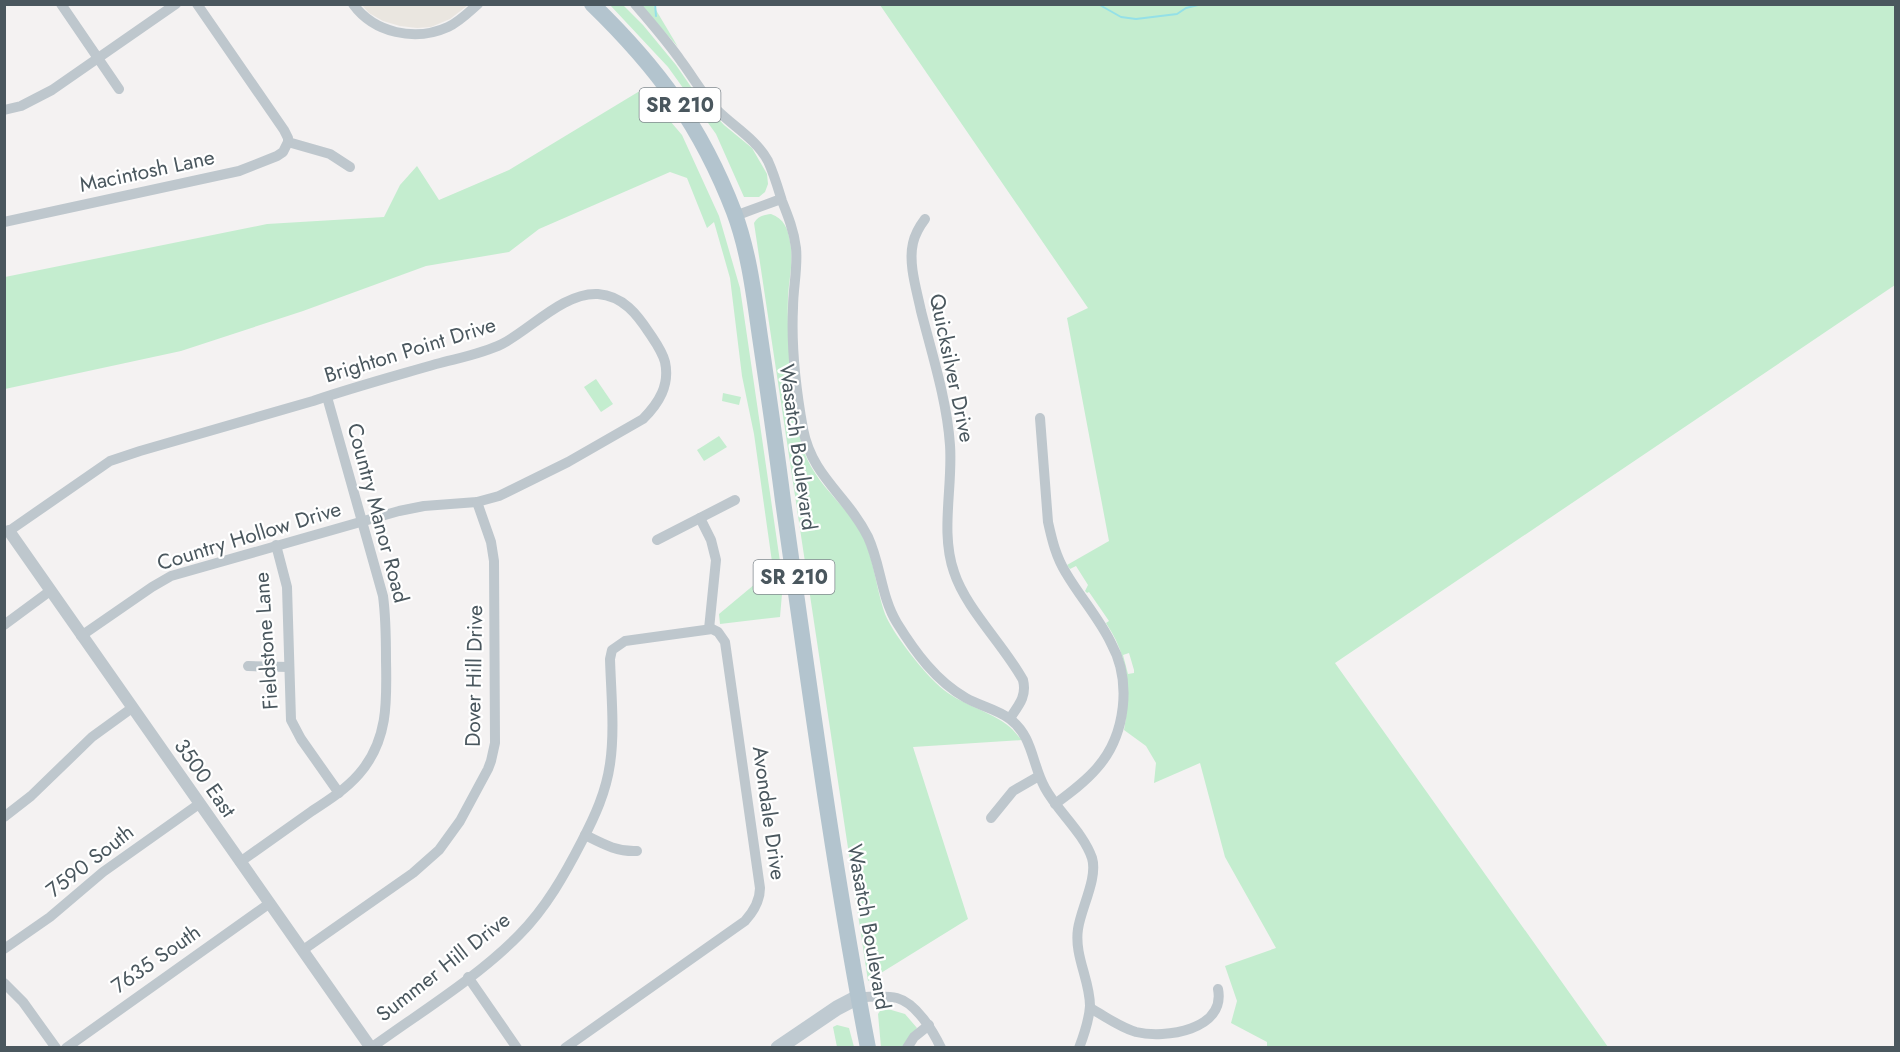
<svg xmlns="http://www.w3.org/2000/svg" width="1900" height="1052" viewBox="0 0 1900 1052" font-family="Jost,sans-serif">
<rect width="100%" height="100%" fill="#f4f2f2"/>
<path fill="#eae6e0" d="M362,5h106l-18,14 -19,8 -14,1 -17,-2 -17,-5 -14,-8z"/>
<g fill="#c4edcf" fill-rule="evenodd">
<path d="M610,5h13l20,20 33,40 22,32 26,28 28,23 15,26 1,10 -3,8 -6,5h-15l-28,-63 -48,-67z"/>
<path d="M641,5h12l25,42z"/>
<path d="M880,5h1015v280l-560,378 273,384h-341v-5l-36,-19 6,-22 -12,-35 51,-18 -51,-91 -25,-94 -46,20 2,-20 -10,-17 -22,-16c7,-39 5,-73 -18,-107l3,-2 -20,-29 -2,1 -2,-2 3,-6 -12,-19 -6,3 -3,-4 42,-24 -42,-223 21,-10zM1129,653l5,17v3l-6,1 -5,-19z"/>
<path d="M643,89l39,46 37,81 21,72 43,294 -3,35 -60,7 -1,-10 54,-45 -19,-135 -12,-58 -12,-98 -16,-56 -7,6 -20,-50 -17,-6 -131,57 -30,23 -83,14 -123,45 -122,40 -176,38v-112l262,-53 117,-7 16,-32 17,-19 22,34 70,-30z"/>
<path d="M771,214c13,5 17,14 19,28 4,19 -1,36 -2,54 -1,31 1,61 5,91 2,18 3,36 8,54 9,38 37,56 57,86 16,27 17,58 27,87 7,18 36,55 51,69 19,20 48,25 70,41 6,4 11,11 16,16l-109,7 55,172 -100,62 -114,-758c4,-7 10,-8 17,-9z"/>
<path d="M596,379l17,25 -12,8 -17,-25z"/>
<path d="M723,393l18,4 -2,8 -17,-4z"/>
<path d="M719,436l8,11 -23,14 -7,-11z"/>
<path d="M888,1009l17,5 12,14 -11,13 -3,6h-22l-3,-33 2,-3z"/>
<path d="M837,1025l12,3 5,19h-17l-4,-20z"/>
</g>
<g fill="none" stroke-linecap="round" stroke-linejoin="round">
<g stroke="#94e0e7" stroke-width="2">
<path d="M655,4l1,12"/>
<path d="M1098,4l23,13 15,2 41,-5 9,-6 16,-4"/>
</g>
<g stroke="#bec7cd" stroke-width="10">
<path d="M61,4l58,85"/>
<path d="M197,4l87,126 4,8v4"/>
<path d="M353,4c21,29 62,38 95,23 11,-5 21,-15 30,-23"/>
<path d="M635,4c16,19 32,37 46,57 12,16 22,34 36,49 17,17 39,29 51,51 6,13 10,27 14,40 6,15 12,30 14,47 2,20 -3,40 -3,60 -2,40 3,82 10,121 9,48 45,67 65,108 13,28 13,60 29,86 18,29 39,58 69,75 14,8 31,11 44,21 23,17 22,46 35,69 13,24 38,44 47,70 6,20 -11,50 -14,71 -4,27 12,51 12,77 -1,14 -6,29 -11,42"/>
<path d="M4,110l17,-4 31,-16 124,-86"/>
<path d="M288,142l42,12 20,13"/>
<path d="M735,216l46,-17"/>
<path d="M925,219c-6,8 -10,15 -12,24 -5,21 4,48 8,68 11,43 26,90 29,134 3,42 -10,87 4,127 12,37 50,73 69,108 4,16 -4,25 -13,38"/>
<path d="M4,222l235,-51 38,-15 6,-4 5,-10"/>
<path d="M1040,418l8,104c4,18 8,35 18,51 14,24 33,45 45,70 21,38 15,92 -14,125 -12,14 -27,25 -42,36"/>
<path d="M700,518l11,22 5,20 -7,69"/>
<path d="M9,531l101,-70 30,-10 173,-50c41,-14 82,-25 123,-37 22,-6 46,-10 66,-20 29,-15 62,-52 96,-50 25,2 39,20 52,40 6,9 12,17 15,28 5,23 -6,41 -22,57l-75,43 -69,34 -22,6 -53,4 -25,5 -228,65 -19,11 -71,49"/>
<path d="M657,540l78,-40"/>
<path d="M276,545l11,42 4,133 10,19 38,54"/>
<path d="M4,625l46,-34"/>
<path d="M248,666l41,1"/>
<path d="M4,817l27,-21 61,-59 40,-29"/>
<path d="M991,818l22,-27 26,-15"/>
<path d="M585,835c18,9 32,17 52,16"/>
<path d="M240,862c24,-17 48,-34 72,-51 17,-11 34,-22 47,-37 29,-33 28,-72 27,-113 0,-22 0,-43 -3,-65l-56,-199"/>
<path d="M4,949l46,-32 53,-45 96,-68"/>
<path d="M303,950l110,-77 26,-23 21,-29 28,-52 3,-8 4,-18 -1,-182 -3,-19 -14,-40"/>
<path d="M468,977l49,71"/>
<path d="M4,983l19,19 33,46"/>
<path d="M858,997c13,0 27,-2 39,1 19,5 36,33 44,50"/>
<path d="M1090,1008c15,8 29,19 46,24 29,7 90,-2 82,-43"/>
<path d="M66,1048l204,-145"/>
<path d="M371,1048c48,-35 107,-71 148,-113 27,-27 46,-61 63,-94 13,-25 24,-49 28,-77 5,-34 1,-71 0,-105l2,-9 13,-9 87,-12 6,3 7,10 35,246c0,13 -6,23 -15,33l-180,127"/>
<path d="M907,1048l7,-11 15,-12"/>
</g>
<path stroke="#bec7cd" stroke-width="12" d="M9,531l362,517"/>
<path stroke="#bfcad1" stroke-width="15" d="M778,1048l59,-40 21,-11"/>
<path stroke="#b3c4ce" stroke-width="16" d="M592,4c66,64 109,122 142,208 15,40 20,83 26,125 8,54 16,109 23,164 26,183 50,365 85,547"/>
</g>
<g text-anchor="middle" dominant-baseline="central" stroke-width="4.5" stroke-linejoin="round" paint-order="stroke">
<g fill="#fff" stroke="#80898e" stroke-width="1.5">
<rect x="639.5" y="88" width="81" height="34" rx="4.5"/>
<rect x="753.5" y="560" width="81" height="34" rx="4.5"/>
</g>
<g font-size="20" font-weight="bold" fill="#4a575e">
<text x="680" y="105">SR 210</text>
<text x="794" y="577">SR 210</text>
</g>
<g font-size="21" fill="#4a575e" stroke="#fff">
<text transform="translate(147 171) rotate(-12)">Macintosh Lane</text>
<text transform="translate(410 350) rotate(-17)">Brighton Point Drive</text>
<text transform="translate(952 368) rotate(78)">Quicksilver Drive</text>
<text transform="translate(798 447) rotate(82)">Wasatch Boulevard</text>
<text transform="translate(378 513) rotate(75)">Country Manor Road</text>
<text transform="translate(249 536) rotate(-17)">Country Hollow Drive</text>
<text transform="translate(266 641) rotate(-94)">Fieldstone Lane</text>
<text transform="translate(474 676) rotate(-89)">Dover Hill Drive</text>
<text transform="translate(205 778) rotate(55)">3500 East</text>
<text transform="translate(769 813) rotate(82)">Avondale Drive</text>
<text transform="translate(90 861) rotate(-38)">7590 South</text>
<text transform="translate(869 927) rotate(80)">Wasatch Boulevard</text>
<text transform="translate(156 959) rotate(-35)">7635 South</text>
<text transform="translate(443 967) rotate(-38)">Summer Hill Drive</text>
</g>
</g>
<rect width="1900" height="1052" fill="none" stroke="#4a575e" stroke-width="12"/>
</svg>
